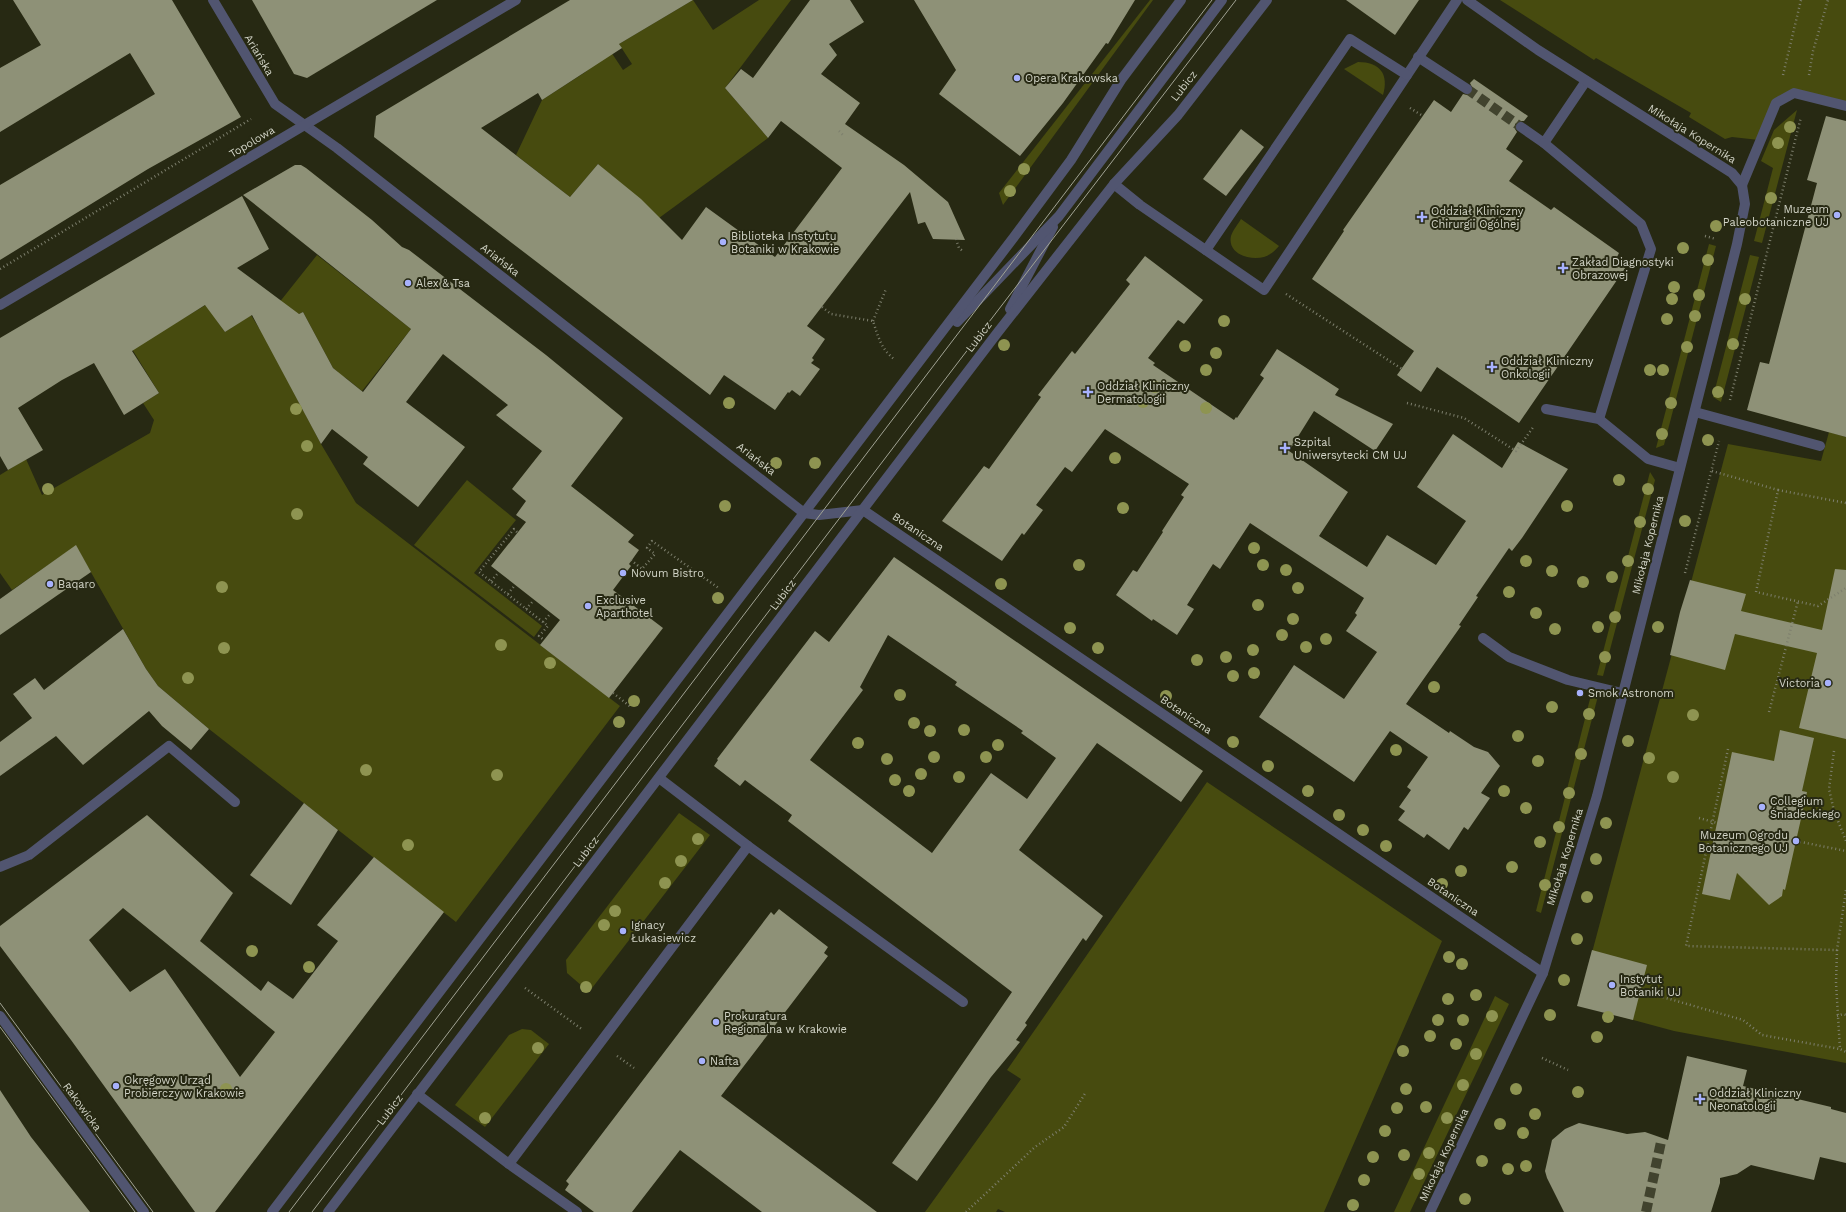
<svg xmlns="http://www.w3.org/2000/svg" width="1846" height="1212" viewBox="0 0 1846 1212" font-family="'Work Sans',sans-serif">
<rect width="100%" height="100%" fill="#272913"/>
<g fill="#474b0f">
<path d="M693,0l20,30 46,-30h32l-66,88 43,50 -109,80 -61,-54 -28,33 -54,-42 26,-55 42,-27 27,-21 12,18 9,-6 -13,-20z"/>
<path d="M1150,0h3l-150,205 -4,-12z"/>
<path d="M1500,0h346v103l-41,-8 -29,8 -17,37 -27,-3 -7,2 -36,-22 2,-4 -95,-55 -2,2z"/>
<path d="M1358,62c22,0 31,12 25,33l-39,-26z"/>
<path d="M1797,110l-35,133 -8,-2 19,-73 -12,-7 13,-31z"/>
<path d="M1241,219l38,27c-4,5 -9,9 -15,11 -14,4 -37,-3 -33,-21 2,-6 7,-12 10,-17z"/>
<path d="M1709,244l7,2 -52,199 -8,3z"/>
<path d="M317,255l94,74 -49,62 -16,-13 -9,-4 1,-2 -5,-4 -30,-56 -11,5 -24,26 53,101 35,59 264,203 -164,216 -247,-193 -51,-43 -12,-17 -70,-123 -64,44 -12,-17v-98l26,-16 16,36 108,-62 4,-13 -11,-17 16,-10 -27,-44 82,-49 3,21 8,11 26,-17 8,13z"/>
<path d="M1750,255l9,2 -38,145 -8,-5z"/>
<path d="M1829,432l17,5v626l-172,-32 -96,-26 150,-561 93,17z"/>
<path d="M1650,472l5,8 -52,196 -6,-1z"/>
<path d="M467,480l49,40 -42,53 68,53 -8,11 -120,-92z"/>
<path d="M1591,695l7,1 -57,217 -5,-2z"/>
<path d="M1207,782l235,159 -118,271h-319l-7,-3 -2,3h-71l96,-133 -14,-9z"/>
<path d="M679,813l31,22 -121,157 -22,-19 -1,-13z"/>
<path d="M1495,996l14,8 -99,208h-16z"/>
<path d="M522,1029l9,1 18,14 -64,83 -30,-22 54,-70z"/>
</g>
<g fill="#8e9177" fill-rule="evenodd">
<path d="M13,0h159l69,117 -93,52 -148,91v-75l155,-91 -25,-41 -130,79v-64l41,-23z"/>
<path d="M252,0h185l-130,78 -13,-4z"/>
<path d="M570,0h123l-74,44 3,4 -80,52 -4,-7 -57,35 89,69 28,-33 43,35 41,41 24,-33 69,50 67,-89 -61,-47 -13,17 -43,-50 16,-19 12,9 57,-78h40l14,22 -35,22 8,11 -16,19 39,29 -15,21 59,41 44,37 17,38 -32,-1 -8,-17 -7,2 -8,-32 -103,134 18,13 -13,19 2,2 -3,3 9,6 -20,27 -8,-6 -3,3 -1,-1 -13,18 -51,-35 -14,20 -336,-258 2,-21z"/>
<path d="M914,0h221l-27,44 -2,-1 -43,60 -43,53 -81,-62 17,-24z"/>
<path d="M1346,0h73l-24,35z"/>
<path d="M1474,79l54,37 -4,5h-5l-4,3v5l2,3 -11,17 17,12 -14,20 42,29 3,-3 65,46 -2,4 11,7 -109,159 -82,-56 -16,25 -20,-14 -4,-3 17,-24 -102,-72 32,-48 -1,-1 91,-130 17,12 12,-18 4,1 5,-2 1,-4 -3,-6z"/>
<path d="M1826,116l20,5v316l-99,-27 13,-48 9,2 48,-181 -10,-3z"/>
<path d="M1241,129l23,18 -38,49 -23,-17z"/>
<path d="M295,165h6l5,3 66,52 30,27 7,3 137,105 77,63 -52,68 63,49 -6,7 11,8 -10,14 2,2 -18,24 50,38 -54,70 -69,-53 20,-25 -69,-54 35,-44 -10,-7 10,-14 -14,-12 30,-38 -46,-36 12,-10 -65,-51 -37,48 59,45 -47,60 -55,-43 5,-7 -36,-28 -11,15 -69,-129 -27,17 -20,-27 -73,46 27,42 -35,22 -30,-52 -32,17 -44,28 25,42 -35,20 -8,-14v-118l242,-142 27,53 -32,19 62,46 4,-2 30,56 30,24 48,-63 -168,-134z"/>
<path d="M1145,256l58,44 -19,24 -6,-4 -30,38 7,5 -2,2 81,55 2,-3 1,1 27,-40 -4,-3 17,-26 62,40 -4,6 58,29 -18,27 -61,-40 -25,40 59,41 -29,44 48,31 20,-32 49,30 30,-44 -49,-34 36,-53 49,34 16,-26 50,27 -46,69 -10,13 -3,-3 -33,48 2,1 -19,28 2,1 -55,78 43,29 1,-2 24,16 14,5 12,14 -19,27 9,5 -22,32 -4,-3 -15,23 -22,-16 -3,4 -26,-18 7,-9 -6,-4 12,-17 -4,-3 21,-30 -38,-26 -36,51 -95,-65 35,-52 50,34 33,-47 -31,-21 11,-16 -2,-2 9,-15 -114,-75 -30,46 -7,-5 -26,41 7,4 -17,26 -24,-16 -1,2 -36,-26 17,-25 4,2 26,-40 -1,-1 22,-34 -3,-2 8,-11 -84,-55 -33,43 -7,-5 -29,38 7,5 -19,25 -2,-2 -20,28 -60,-40 42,-55 5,3 52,-72 -3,-2 34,-44 3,3 55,-70 -4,-4z"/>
<path d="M76,545l15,27 -91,63v-36z"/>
<path d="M894,557l309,214 -22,31 -84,-59 -78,107 84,66 -17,25 -3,-3 -58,85 2,2 -11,15 4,2 -29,35 -74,104 -25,-18 44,-61 76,-110 -224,-171 4,-6 -47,-35 -5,6 -26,-20 4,-6 -1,-1 98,-128 14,11zM888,635l69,47 -2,3 68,46 -2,2 35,25 -29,41 -36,-26 -59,80 -122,-93 53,-70 -3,-3z"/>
<path d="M1835,569l11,1v169l-47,-11 18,-75 -82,-19 -10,36 -55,-15 10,-43 10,-32 56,14 -5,17 81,19z"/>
<path d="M123,629l23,40 12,17 51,43 -18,21 -29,-24 -13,-15 -66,54 -27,-29 -56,40v-34l32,-24 -19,-24 22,-16 9,12z"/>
<path d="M1780,730l34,8 -12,53 5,1 -22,98 -2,-1 -1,7 -13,9 -32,-32 -7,27 -28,-6 30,-142 42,9z"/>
<path d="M304,803l34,27 -47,75 -41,-30z"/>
<path d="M147,815l86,78 -33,48 61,50 7,-10 25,18 45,-58 -21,-16 57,-68 70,55 -229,300h-20l-124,-172 -71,-94v-20zM123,908l152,124 -35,45 -75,-108 -35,23 -41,-52z"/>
<path d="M779,909l49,38 -4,6 4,3 -107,140 156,116h-115l-82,-62 -48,62h-38l-29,-22 4,-6 -3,-3 205,-269 3,3z"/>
<path d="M1592,950l55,15 -14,55 -56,-14z"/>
<path d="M1687,1056l60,14 -4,16 88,21v2l15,4v50l-26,-6 -6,23 -63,-15 -14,9 -17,4v5l-9,29h-147l-17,-34 -2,-7 7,-31 13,-11 14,-6 48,11 18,-2 23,8z"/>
<path d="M0,1090l31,47 59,75h-90z"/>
</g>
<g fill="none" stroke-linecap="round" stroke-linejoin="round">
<g stroke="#41432e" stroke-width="10" stroke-dasharray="10 5" stroke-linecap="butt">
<path d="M1467,89l54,38"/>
<path d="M1646,1212l15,-70"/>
</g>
<g stroke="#7d7f6d" stroke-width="2.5" stroke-dasharray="1 3" stroke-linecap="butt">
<path d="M1783,75l18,-75"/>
<path d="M1809,75l4,-24 15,-51"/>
<path d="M1410,108l13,8"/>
<path d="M839,131l5,5"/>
<path d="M768,236l-1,13 8,7"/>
<path d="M1705,236l11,3"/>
<path d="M956,239l3,9 5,4"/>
<path d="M0,269l251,-150"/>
<path d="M1286,294l116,75"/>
<path d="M822,307l9,7 42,7c5,15 8,28 21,38"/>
<path d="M873,321l13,-32"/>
<path d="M1730,400l71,-283"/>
<path d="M1407,403l57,15 52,33 18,-25"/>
<path d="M1712,471l66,19 -22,102 62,14 28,-18"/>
<path d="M1778,490l68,13"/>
<path d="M517,532l-3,-3 -35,43 69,54 -9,10 5,4"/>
<path d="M631,560l11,9 13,-15 -8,-6 5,-7 68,48"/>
<path d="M1685,573l34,-132"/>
<path d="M491,581l8,-9"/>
<path d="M508,594l7,-9"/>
<path d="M526,609l8,-9"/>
<path d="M543,622l8,-9"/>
<path d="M613,693l18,14"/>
<path d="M1769,712l29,-111"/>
<path d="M1728,749l-42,197 151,4 9,-60"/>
<path d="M1834,751l-5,38 5,22 12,30"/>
<path d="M1699,818l18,5"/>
<path d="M1796,841l50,10"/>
<path d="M1837,950l-1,33 4,66 6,3"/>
<path d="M525,988l58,42"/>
<path d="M1659,996l84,24 19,15 78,14"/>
<path d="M1837,1016l6,-2 3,1"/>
<path d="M617,1056l17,12"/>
<path d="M1542,1058l26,12"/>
<path d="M966,1212l69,-65 29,-20 22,-35"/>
</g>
<g stroke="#515570" stroke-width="10">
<path d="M213,0l62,104 62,44 467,365 15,2 44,-5 680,463"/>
<path d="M1418,57l49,32"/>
<path d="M1521,127l23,16 42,-62"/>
<path d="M1544,143l97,81 10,25 -52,170"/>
<path d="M1114,184l26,21 124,85 193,-290"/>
<path d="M1742,185l34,-82 18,-10 52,13"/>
<path d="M1206,250l144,-211 57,36"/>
<path d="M0,305l516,-305"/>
<path d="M1010,309l43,-82"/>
<path d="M957,322l102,-106 163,-216"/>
<path d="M1546,409l53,10 49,40 32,9"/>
<path d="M1695,412l125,34"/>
<path d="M1483,638l26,19 59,23 54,13"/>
<path d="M659,778l89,68 215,156"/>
<path d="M0,867l29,-12 140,-109 66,56"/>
<path d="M0,1016l144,196"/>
<path d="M417,1094l92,70 68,48"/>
<path d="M509,1164l239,-318"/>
<path d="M272,1212l742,-975 57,-77 50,-80 60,-80"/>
<path d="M328,1212l670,-880 116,-148 64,-69 89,-115"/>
<path d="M1430,1212l113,-239 54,-177 140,-552 8,-40 -3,-19 -10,-12 -194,-123 -71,-50"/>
</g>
<g stroke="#a1a394" stroke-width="1">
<path d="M0,1003l153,209"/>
<path d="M0,1027l135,185"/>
<path d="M289,1212l923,-1212"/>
<path d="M312,1212l644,-847 280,-365"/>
</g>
</g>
<g fill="#8e9451">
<circle cx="1790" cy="127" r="6"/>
<circle cx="1778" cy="143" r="6"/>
<circle cx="1024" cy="169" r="6"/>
<circle cx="1010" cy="191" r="6"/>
<circle cx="1771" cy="198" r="6"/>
<circle cx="1716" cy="226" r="6"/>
<circle cx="1683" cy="248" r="6"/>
<circle cx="1708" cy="260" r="6"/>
<circle cx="1674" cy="287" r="6"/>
<circle cx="1699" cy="295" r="6"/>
<circle cx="1672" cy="299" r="6"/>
<circle cx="1745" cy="299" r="6"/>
<circle cx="1695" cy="316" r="6"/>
<circle cx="1667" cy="319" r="6"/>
<circle cx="1224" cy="321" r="6"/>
<circle cx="1733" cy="344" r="6"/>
<circle cx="1004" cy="345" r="6"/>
<circle cx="1185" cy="346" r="6"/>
<circle cx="1687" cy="347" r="6"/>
<circle cx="1216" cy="353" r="6"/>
<circle cx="1206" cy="370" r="6"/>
<circle cx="1650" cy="370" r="6"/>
<circle cx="1663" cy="370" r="6"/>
<circle cx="1155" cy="387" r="6"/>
<circle cx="1718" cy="392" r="6"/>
<circle cx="1143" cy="402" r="6"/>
<circle cx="729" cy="403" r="6"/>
<circle cx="1671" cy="403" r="6"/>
<circle cx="1206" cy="408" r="6"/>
<circle cx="296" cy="409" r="6"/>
<circle cx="1662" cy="434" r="6"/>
<circle cx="1708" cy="440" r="6"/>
<circle cx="307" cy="446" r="6"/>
<circle cx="1115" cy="458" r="6"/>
<circle cx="776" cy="463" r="6"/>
<circle cx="815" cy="463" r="6"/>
<circle cx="1619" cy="480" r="6"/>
<circle cx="48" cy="489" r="6"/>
<circle cx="1648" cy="489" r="6"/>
<circle cx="725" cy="506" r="6"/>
<circle cx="1567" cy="506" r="6"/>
<circle cx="1123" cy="508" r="6"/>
<circle cx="297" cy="514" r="6"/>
<circle cx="1685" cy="521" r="6"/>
<circle cx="1640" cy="522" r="6"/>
<circle cx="1254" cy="548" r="6"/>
<circle cx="1526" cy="561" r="6"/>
<circle cx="1628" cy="561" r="6"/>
<circle cx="1079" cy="565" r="6"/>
<circle cx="1263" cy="565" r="6"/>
<circle cx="1286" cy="570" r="6"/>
<circle cx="1552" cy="571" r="6"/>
<circle cx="1612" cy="577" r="6"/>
<circle cx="1583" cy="582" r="6"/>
<circle cx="1001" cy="584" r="6"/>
<circle cx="222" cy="587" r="6"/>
<circle cx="1298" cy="588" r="6"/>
<circle cx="1509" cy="592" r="6"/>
<circle cx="718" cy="598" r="6"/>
<circle cx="1258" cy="605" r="6"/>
<circle cx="1536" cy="613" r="6"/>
<circle cx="1615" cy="617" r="6"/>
<circle cx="1293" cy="619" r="6"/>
<circle cx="1598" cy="627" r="6"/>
<circle cx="1658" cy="627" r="6"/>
<circle cx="1070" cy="628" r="6"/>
<circle cx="1555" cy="629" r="6"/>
<circle cx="1282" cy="635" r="6"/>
<circle cx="1326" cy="639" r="6"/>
<circle cx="501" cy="645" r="6"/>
<circle cx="1306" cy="647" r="6"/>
<circle cx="224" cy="648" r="6"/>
<circle cx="1098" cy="648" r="6"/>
<circle cx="1253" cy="650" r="6"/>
<circle cx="1226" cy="657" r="6"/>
<circle cx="1605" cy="657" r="6"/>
<circle cx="1197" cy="660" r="6"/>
<circle cx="550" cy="663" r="6"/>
<circle cx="1254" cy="673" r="6"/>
<circle cx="1233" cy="676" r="6"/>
<circle cx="188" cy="678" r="6"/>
<circle cx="1434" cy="687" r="6"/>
<circle cx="900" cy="695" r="6"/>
<circle cx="1166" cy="696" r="6"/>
<circle cx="634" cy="701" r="6"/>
<circle cx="1552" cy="707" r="6"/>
<circle cx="1589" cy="714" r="6"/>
<circle cx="1693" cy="715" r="6"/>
<circle cx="619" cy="722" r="6"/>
<circle cx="914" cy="723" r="6"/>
<circle cx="964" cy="730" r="6"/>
<circle cx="930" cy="731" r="6"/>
<circle cx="1518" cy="736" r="6"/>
<circle cx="1628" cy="741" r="6"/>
<circle cx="1233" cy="742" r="6"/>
<circle cx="858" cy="743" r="6"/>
<circle cx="998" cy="745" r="6"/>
<circle cx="1396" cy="750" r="6"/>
<circle cx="1581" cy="754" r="6"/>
<circle cx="934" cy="757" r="6"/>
<circle cx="986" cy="757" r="6"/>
<circle cx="1649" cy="758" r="6"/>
<circle cx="887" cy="759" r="6"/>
<circle cx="1538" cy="761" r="6"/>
<circle cx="1268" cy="766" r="6"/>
<circle cx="366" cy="770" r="6"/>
<circle cx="921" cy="774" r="6"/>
<circle cx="497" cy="775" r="6"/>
<circle cx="959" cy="777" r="6"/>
<circle cx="1673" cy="777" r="6"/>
<circle cx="895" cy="780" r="6"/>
<circle cx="909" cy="791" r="6"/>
<circle cx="1308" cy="791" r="6"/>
<circle cx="1504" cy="791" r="6"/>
<circle cx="1569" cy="793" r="6"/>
<circle cx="1526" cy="808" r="6"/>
<circle cx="1339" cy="815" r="6"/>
<circle cx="1606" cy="823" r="6"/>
<circle cx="1559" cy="827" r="6"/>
<circle cx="1363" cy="830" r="6"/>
<circle cx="698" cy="839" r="6"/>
<circle cx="1540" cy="842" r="6"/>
<circle cx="408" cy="845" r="6"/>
<circle cx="1386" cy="846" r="6"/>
<circle cx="1596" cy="859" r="6"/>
<circle cx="681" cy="861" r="6"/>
<circle cx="1512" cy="867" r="6"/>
<circle cx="1461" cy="871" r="6"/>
<circle cx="665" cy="883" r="6"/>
<circle cx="1442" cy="884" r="6"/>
<circle cx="1545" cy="885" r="6"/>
<circle cx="1587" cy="897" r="6"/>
<circle cx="615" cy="911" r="6"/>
<circle cx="604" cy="925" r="6"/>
<circle cx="1577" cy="939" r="6"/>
<circle cx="252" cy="951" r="6"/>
<circle cx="1449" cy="957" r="6"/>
<circle cx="1462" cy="964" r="6"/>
<circle cx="309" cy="967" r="6"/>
<circle cx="1564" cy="980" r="6"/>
<circle cx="586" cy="987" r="6"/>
<circle cx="1476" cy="995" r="6"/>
<circle cx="1448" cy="999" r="6"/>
<circle cx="1550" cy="1015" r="6"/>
<circle cx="1492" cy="1016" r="6"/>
<circle cx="1608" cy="1017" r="6"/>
<circle cx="1438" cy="1020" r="6"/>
<circle cx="1463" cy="1020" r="6"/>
<circle cx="1430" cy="1036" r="6"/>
<circle cx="1597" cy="1037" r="6"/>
<circle cx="1456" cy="1044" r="6"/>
<circle cx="538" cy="1048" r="6"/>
<circle cx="1403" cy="1051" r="6"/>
<circle cx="1476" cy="1054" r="6"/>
<circle cx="1463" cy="1085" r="6"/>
<circle cx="226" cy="1089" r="6"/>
<circle cx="1406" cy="1089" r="6"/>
<circle cx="1516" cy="1089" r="6"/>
<circle cx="1578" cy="1092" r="6"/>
<circle cx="1426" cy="1107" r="6"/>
<circle cx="1397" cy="1108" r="6"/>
<circle cx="1535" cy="1114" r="6"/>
<circle cx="485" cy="1118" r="6"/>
<circle cx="1447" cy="1118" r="6"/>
<circle cx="1500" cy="1124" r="6"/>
<circle cx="1385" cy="1131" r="6"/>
<circle cx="1523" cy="1133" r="6"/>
<circle cx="1429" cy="1153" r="6"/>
<circle cx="1404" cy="1155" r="6"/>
<circle cx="1373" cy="1157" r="6"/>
<circle cx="1482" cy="1161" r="6"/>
<circle cx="1526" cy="1166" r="6"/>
<circle cx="1508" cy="1169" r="6"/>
<circle cx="1419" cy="1174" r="6"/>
<circle cx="1364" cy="1180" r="6"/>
<circle cx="1465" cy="1199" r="6"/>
<circle cx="1353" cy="1205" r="6"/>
</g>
<g fill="#a7b1fc" stroke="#272913" stroke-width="1.5">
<circle cx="1017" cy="78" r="4"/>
<circle cx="1837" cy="215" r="4"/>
<path d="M1420 211h4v4h4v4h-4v4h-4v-4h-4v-4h4z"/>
<circle cx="723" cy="242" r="4"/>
<path d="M1561 262h4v4h4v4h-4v4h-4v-4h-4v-4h4z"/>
<circle cx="408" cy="283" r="4"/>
<path d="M1490 361h4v4h4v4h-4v4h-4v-4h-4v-4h4z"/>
<path d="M1086 386h4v4h4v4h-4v4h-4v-4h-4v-4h4z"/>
<path d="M1283 442h4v4h4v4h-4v4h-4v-4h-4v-4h4z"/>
<circle cx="623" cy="573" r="4"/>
<circle cx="50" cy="584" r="4"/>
<circle cx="588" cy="606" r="4"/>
<circle cx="1828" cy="683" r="4"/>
<circle cx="1580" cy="693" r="4"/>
<circle cx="1762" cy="807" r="4"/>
<circle cx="1796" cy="841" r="4"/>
<circle cx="623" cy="931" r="4"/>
<circle cx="1612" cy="985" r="4"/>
<circle cx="716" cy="1022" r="4"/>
<circle cx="702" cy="1061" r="4"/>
<circle cx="116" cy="1086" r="4"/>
<path d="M1698 1093h4v4h4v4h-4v4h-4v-4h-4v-4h4z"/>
</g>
<g text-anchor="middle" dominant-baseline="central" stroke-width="4" stroke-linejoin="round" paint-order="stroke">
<g font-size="11" fill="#d2d4c7" stroke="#272913">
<text transform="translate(259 55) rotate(59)">Ariańska</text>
<text transform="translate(1184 86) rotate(-52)">Lubicz</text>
<text transform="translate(1692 134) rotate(32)">Mikołaja Kopernika</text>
<text transform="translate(252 142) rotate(-31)">Topolowa</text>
<text transform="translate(500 260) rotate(38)">Ariańska</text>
<text transform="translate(979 337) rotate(-53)">Lubicz</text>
<text transform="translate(756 459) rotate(38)">Ariańska</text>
<text transform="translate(918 532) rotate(34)">Botaniczna</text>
<text transform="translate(1648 545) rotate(-76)">Mikołaja Kopernika</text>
<text transform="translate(783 595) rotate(-53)">Lubicz</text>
<text transform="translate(1186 715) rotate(34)">Botaniczna</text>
<text transform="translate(586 852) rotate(-53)">Lubicz</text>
<text transform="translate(1565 857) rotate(-73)">Mikołaja Kopernika</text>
<text transform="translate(1453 897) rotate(34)">Botaniczna</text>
<text transform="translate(82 1107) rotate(54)">Rakowicka</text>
<text transform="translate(390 1110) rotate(-53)">Lubicz</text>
<text transform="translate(1444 1155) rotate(-65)">Mikołaja Kopernika</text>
</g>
<g font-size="11" fill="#d2d4c7" stroke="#272913" text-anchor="start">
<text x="1025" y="78">Opera Krakowska</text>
<text x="1829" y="209" text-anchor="end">Muzeum<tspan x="1829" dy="13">Paleobotaniczne UJ</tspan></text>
<text x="1431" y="211">Oddział Kliniczny<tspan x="1431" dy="13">Chirurgii Ogólnej</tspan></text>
<text x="731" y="236">Biblioteka Instytutu<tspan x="731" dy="13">Botaniki w Krakowie</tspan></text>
<text x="1572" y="262">Zakład Diagnostyki<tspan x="1572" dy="13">Obrazowej</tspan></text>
<text x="416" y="283">Alex &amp; Tsa</text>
<text x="1501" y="361">Oddział Kliniczny<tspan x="1501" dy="13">Onkologii</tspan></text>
<text x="1097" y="386">Oddział Kliniczny<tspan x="1097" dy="13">Dermatologii</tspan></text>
<text x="1294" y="442">Szpital<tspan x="1294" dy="13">Uniwersytecki CM UJ</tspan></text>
<text x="631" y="573">Novum Bistro</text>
<text x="58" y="584">Baqaro</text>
<text x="596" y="600">Exclusive<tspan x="596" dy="13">Aparthotel</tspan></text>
<text x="1820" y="683" text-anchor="end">Victoria</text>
<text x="1588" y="693">Smok Astronom</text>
<text x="1770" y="801">Collegium<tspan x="1770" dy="13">Śniadeckiego</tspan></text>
<text x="1788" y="835" text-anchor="end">Muzeum Ogrodu<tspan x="1788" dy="13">Botanicznego UJ</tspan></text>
<text x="631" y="925">Ignacy<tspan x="631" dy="13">Łukasiewicz</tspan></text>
<text x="1620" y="979">Instytut<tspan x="1620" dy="13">Botaniki UJ</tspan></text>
<text x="724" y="1016">Prokuratura<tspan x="724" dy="13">Regionalna w Krakowie</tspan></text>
<text x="710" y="1061">Nafta</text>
<text x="124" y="1080">Okręgowy Urząd<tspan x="124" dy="13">Probierczy w Krakowie</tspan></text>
<text x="1709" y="1093">Oddział Kliniczny<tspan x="1709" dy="13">Neonatologii</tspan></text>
</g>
</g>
</svg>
